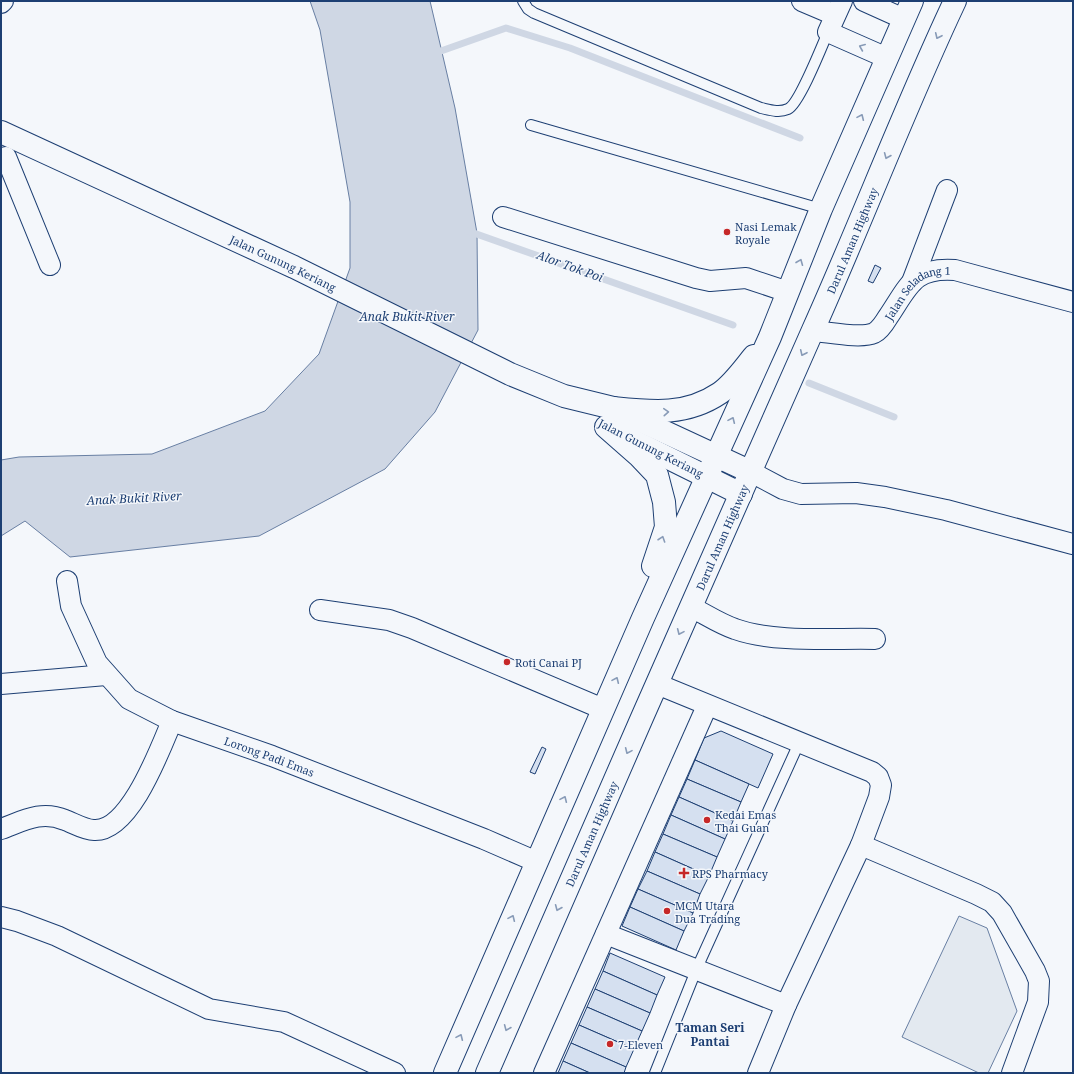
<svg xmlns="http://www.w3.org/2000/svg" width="1074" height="1074" viewBox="0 0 1074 1074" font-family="'Noto Serif',serif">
<rect width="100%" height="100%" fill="#f4f7fb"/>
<path fill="#e3e9f0" stroke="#687fa3" d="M959,916l28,12 30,83 -29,62h-9l-77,-36z"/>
<path fill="#cfd7e4" stroke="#687fa3" d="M310,1h120l25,107 22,125 1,97 -43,82 -50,57 -126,67 -189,21 -45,-36 -24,15v-76l18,-3 133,-3 113,-43 54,-57 31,-86v-66l-30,-172z"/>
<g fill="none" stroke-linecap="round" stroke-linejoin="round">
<g stroke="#cfd7e4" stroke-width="7">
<path d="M433,51h8l65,-23 64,20 230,90"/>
<path d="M468,231l265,94"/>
<path d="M809,383l85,34"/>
</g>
</g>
<g fill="#d5e0f0" stroke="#1d3f73">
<path d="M875,265l6,3 -8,15 -5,-2z"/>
<path d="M721,731l52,23 -15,34 -63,-28 9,-22z"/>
<path d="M542,747l4,2 -11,25 -5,-2z"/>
<path d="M695,760l54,24 -8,18 -54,-23z"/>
<path d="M687,779l54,23 -8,19 -54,-24z"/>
<path d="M679,797l54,24 -8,18 -54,-24z"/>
<path d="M671,815l54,24 -8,18 -54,-23z"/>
<path d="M663,834l54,23 -8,19 -54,-24z"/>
<path d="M655,852l54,24 -9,18 -53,-23z"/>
<path d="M647,871l53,23 -7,19 -55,-24z"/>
<path d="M638,889l55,24 -9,18 -54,-24z"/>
<path d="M630,907l54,24 -8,19 -54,-24z"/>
<path d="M610,953l55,24 -8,18 -54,-24z"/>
<path d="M603,971l54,24 -7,18 -55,-24z"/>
<path d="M595,989l55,24 -8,18 -55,-24z"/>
<path d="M587,1007l55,24 -8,18 -55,-24z"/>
<path d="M579,1025l55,24 -8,18 -55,-24z"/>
<path d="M571,1043l55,24 -2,6h-34l-27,-12z"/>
<path d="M563,1061l27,12h-32z"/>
</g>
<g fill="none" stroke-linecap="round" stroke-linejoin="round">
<defs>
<g id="service">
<path d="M523,1l5,8 6,4 227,95c9,2 18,5 27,1 11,-5 34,-63 40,-77"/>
<path d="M531,125l290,84"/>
<path d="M655,1073l42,-105 102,-225"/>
</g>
<g id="minor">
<path d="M802,1l33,14"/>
<path d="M842,1l-14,31 59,26"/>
<path d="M864,1l40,18"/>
<path d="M1,3l2,-2"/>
<path d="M6,157l44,108"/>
<path d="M503,217l193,61 14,3 36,-3 42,14"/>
<path d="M912,282l35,-92"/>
<path id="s1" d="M813,331c15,1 48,8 61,2 6,-3 11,-11 14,-16 21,-31 25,-50 67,-47l118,32"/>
<path d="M751,472l32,17 18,5 55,-1 29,4 61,13 127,34"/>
<path id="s2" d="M67,581l4,25 26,57 32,36 43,22 100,35 212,83 53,23"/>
<path d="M691,607c14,7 29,17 44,22 39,14 98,9 140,10"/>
<path d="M320,610l69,10 23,8 191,81"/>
<path d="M1,684l105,-9"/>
<path d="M657,684l215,88 6,5 3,8 -2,12 -18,48 -75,160 -28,68"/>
<path d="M1,829c22,-8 40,-19 64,-9 8,3 20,10 29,10 36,2 66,-81 78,-109"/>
<path d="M861,845l115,49 16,8 10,11 33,58 4,10 -1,21 -26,71"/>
<path d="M1,917l16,4 40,15 152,73 75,13 111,51"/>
<path d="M606,934l180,71"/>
<path d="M544,1073l163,-367"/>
</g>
<g id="primary">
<path id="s3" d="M1,132l293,135 216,107 54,22 49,12 138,64"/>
<path d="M616,432l125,62"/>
</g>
<g id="trunk">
<path d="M613,408c39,4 73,8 107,-15 13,-9 24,-25 34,-37"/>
<path d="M606,427l33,29 18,19 7,27 2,25 -13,39"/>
<path d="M445,1073l198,-455 127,-281 51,-128 91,-208"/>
<path id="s4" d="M487,1073c107,-248 217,-496 326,-743 49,-109 91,-221 142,-329"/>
</g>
</defs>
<use href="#service" stroke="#1d3f73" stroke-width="12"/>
<use href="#minor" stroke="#1d3f73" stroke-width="22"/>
<use href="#primary" stroke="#1d3f73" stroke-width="24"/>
<use href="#trunk" stroke="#1d3f73" stroke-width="24"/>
<use href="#service" stroke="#f4f7fb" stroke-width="10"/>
<use href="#minor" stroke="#f4f7fb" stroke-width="20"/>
<use href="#primary" stroke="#f4f7fb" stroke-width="22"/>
<use href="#trunk" stroke="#f4f7fb" stroke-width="22"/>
</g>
<defs><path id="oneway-chevron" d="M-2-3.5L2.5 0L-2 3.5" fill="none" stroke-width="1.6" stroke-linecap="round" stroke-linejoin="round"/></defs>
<g stroke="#889bb7">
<use href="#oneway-chevron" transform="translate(938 36) rotate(115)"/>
<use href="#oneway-chevron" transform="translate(862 47) rotate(-157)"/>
<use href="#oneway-chevron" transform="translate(861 117) rotate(-66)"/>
<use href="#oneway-chevron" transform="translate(887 156) rotate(113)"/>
<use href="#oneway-chevron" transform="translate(800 262) rotate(-68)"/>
<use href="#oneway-chevron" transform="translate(803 353) rotate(115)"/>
<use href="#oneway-chevron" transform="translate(666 412) rotate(-4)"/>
<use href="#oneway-chevron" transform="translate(732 420) rotate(-66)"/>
<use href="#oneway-chevron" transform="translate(662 539) rotate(-71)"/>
<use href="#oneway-chevron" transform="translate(680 632) rotate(114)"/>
<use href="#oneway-chevron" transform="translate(616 680) rotate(-66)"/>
<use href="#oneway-chevron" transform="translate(628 751) rotate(114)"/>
<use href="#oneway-chevron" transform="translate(564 799) rotate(-66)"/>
<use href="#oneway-chevron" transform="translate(558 908) rotate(113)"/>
<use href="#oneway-chevron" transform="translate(512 918) rotate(-66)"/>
<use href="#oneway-chevron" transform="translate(507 1028) rotate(113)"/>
<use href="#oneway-chevron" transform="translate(460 1037) rotate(-66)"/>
</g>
<g fill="#c62828" stroke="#f4f7fb" stroke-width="1.5">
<circle cx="727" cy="232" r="4"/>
<circle cx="507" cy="662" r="4"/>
<circle cx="707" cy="820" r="4"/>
<path d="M682 867h4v4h4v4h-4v4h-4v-4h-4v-4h4z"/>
<circle cx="667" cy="911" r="4"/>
<circle cx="610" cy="1044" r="4"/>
</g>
<g text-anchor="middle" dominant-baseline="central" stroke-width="3" stroke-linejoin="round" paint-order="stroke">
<g font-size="11" fill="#1d3f73" stroke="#f4f7fb" text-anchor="start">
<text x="735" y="226">Nasi Lemak<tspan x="735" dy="13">Royale</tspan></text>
<text x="515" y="662">Roti Canai PJ</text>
<text x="715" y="814">Kedai Emas<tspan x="715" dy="13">Thai Guan</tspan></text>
<text x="692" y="873">RPS Pharmacy</text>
<text x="675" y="905">MCM Utara<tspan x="675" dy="13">Dua Trading</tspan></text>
<text x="618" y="1044">7-Eleven</text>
</g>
<g font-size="11" fill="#1d3f73" stroke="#f4f7fb">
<text stroke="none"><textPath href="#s4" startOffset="909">Darul Aman Highway</textPath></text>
<text stroke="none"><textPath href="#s3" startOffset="311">Jalan Gunung Keriang</textPath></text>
<text stroke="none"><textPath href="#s1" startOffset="124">Jalan Seladang 1</textPath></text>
<text transform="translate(651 448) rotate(27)">Jalan Gunung Keriang</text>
<text stroke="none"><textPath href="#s4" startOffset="585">Darul Aman Highway</textPath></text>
<text stroke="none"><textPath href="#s2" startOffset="288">Lorong Padi Emas</textPath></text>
<text stroke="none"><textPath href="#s4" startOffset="261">Darul Aman Highway</textPath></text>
</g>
<g font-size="12" font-style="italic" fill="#1d3f73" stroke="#f4f7fb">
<text transform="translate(570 266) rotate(20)">Alor Tok Poi</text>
<text x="407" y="316">Anak Bukit River</text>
<text transform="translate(134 498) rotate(-3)">Anak Bukit River</text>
</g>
<g font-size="12" font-weight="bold" fill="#1d3f73" stroke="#f4f7fb">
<text x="710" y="1027">Taman Seri<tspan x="710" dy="14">Pantai</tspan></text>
</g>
</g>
<rect width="1074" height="1074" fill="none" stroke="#1d3f73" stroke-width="4"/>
</svg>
